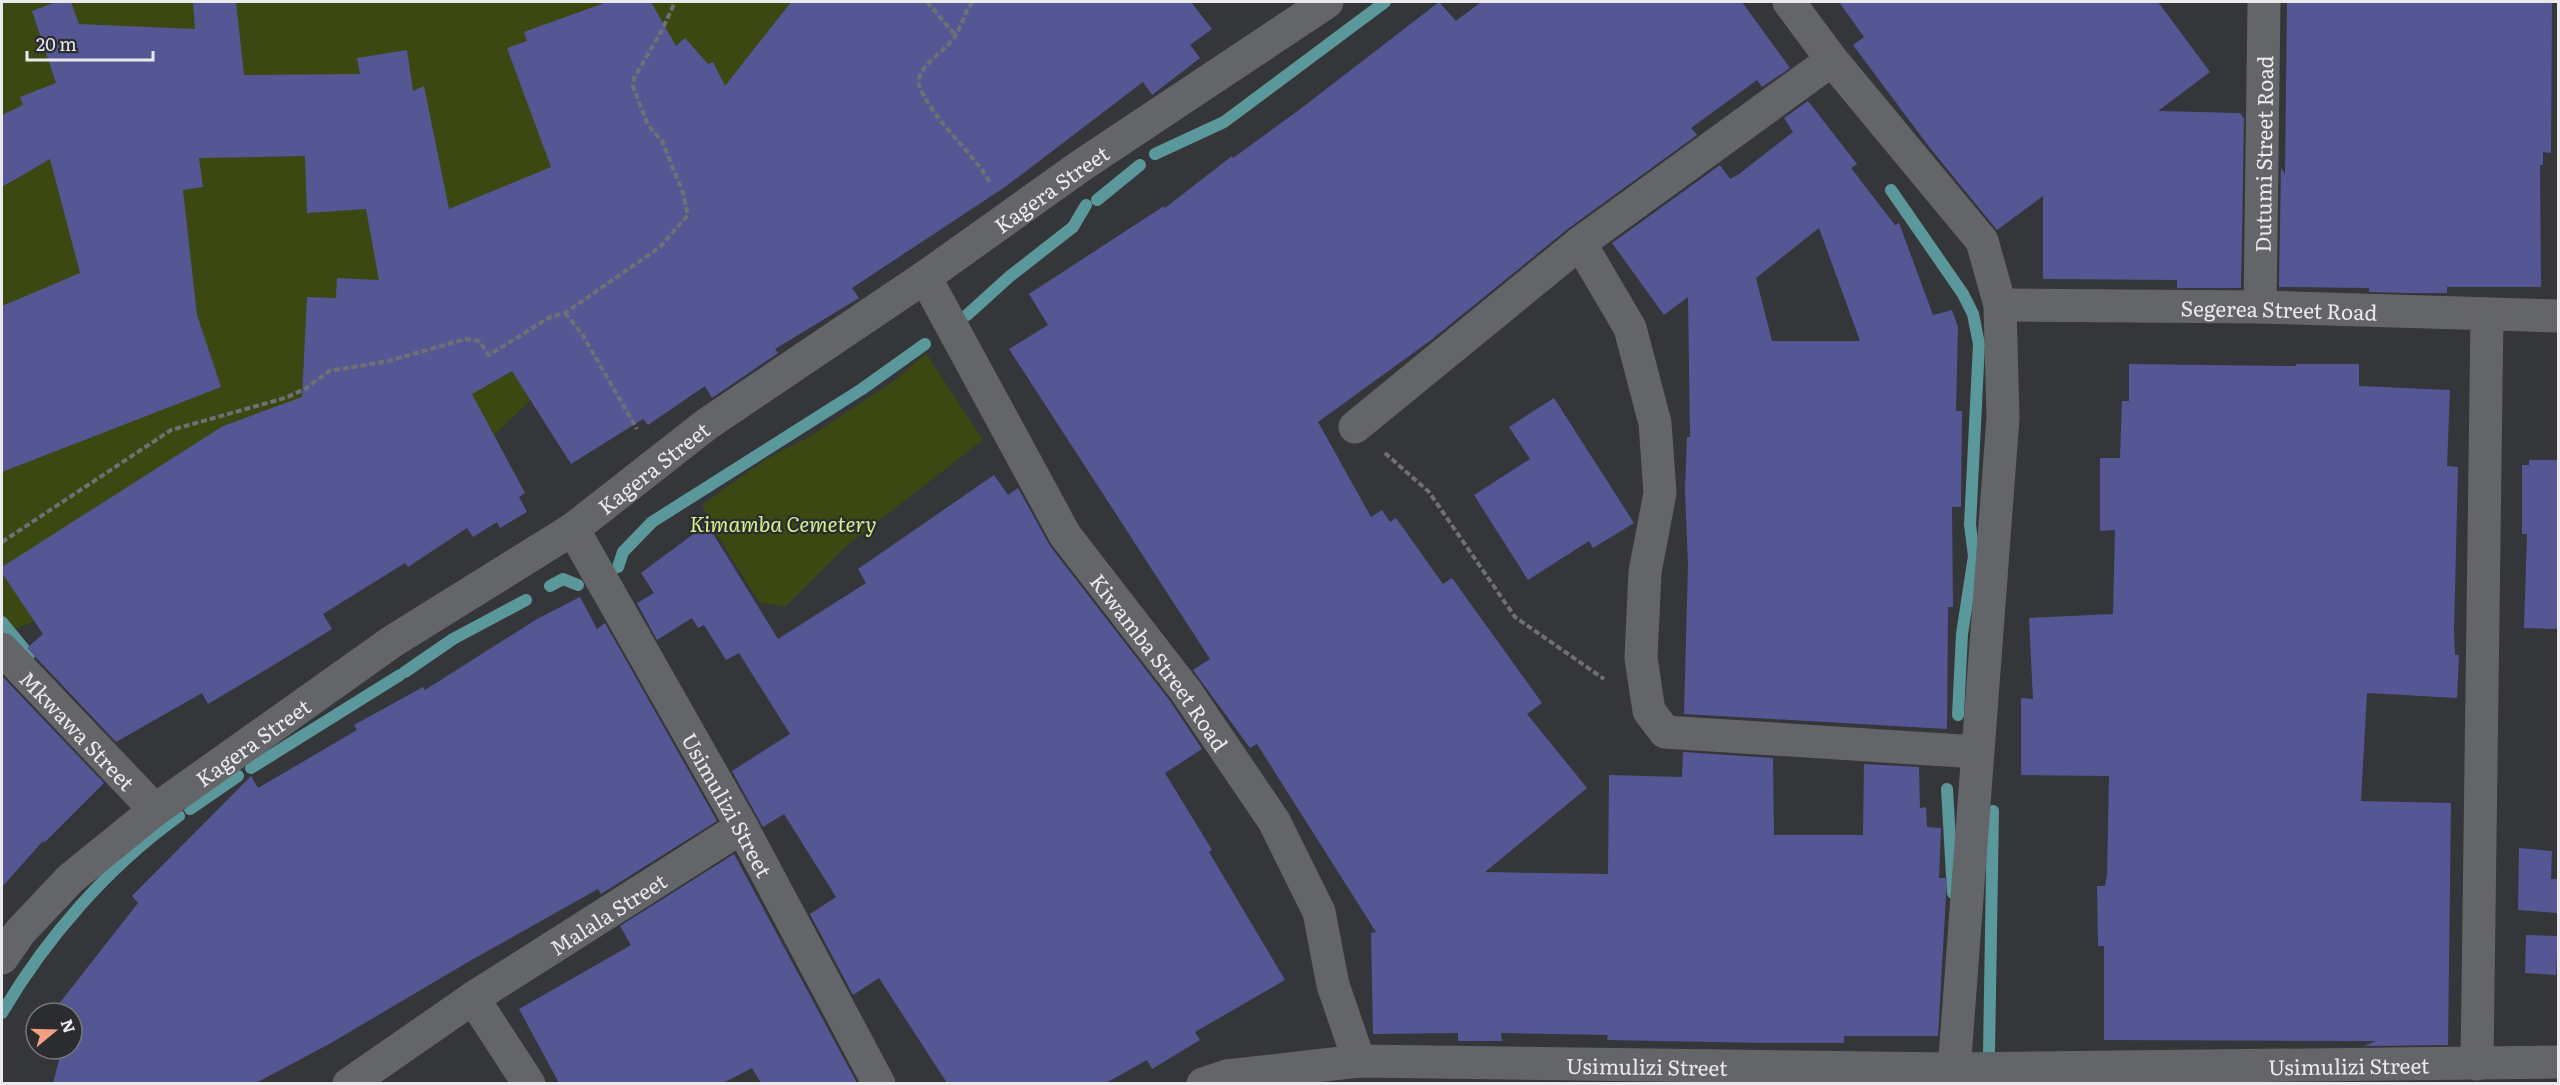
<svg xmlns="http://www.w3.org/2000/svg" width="2560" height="1085" viewBox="0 0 2560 1085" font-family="Literata,serif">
<rect width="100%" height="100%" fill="#353639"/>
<g fill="#3b4812">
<path d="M2,2h934l-137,319 -221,33 -92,89 -484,191z"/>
<path d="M926,353l57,87 -138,107 -60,60 -26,-5 -46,-74 -11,-23 64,-46 43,-22 88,-58z"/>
</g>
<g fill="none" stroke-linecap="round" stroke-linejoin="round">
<g stroke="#5b989c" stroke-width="12">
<path d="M1155,154l69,-32 161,-120"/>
<path d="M1891,190l72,104 10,20 6,30 -9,181 4,31 -12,78 -4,81"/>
<path d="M1097,200l43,-35"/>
<path d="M967,315l42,-38 64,-50 13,-22"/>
<path d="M618,567l5,-15 29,-30 210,-133 63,-45"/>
<path d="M550,586l13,-7 15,6"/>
<path d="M2,622l27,33"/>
<path d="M405,672l48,-33 73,-39"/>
<path d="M251,768l149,-93"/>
<path d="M1947,789l6,104"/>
<path d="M190,809l48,-33"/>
<path d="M2,1013c44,-75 106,-146 177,-197"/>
<path d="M1989,1053l4,-242"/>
</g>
</g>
<g fill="#555795" fill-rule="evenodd">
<path d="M56,2h15l8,22 116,5 -2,-27h43l8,73 116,-1 -3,-16 50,-8 6,41 11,-5 25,123 102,-42 -44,-119 20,-7 -3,-9 83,-30h44l25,44 9,-8 23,26 5,-2 12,24 66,-84h400l21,27 -22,16 10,13 -48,37 -9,-13 -138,105 -153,101 7,10 -84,51 3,4 -66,45 -7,-12 -57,39 -5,-6 -72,45 -59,-93 -40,23 53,99 -6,4 8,15 -27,16 -3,-6 -24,15 -6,-9 -59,39 -3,-4 -82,51 9,15 -55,34 -69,41 -6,-11 -86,49 -89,-94 16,-14 -41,-61v-6l221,-141 79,-29 5,-100 29,1 1,-20 42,2 -13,-71 -59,4 -2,-57 -106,2 4,29 -20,3 14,125 24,72 -219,85v-166l78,-33 -30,-114 -48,28v-72l21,-10 -3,-8 36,-14 -24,-72z"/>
<path d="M1439,2l17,19 25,-19h261l48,66 -28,19 -5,-7 -66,48 6,7 -128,93 -138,112 -113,82 53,95 11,-7 8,12 6,-4 47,66 9,-6 90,125 -15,11 60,74 -102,84 123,2 1,-99 73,2 1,-25 90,6 1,77h89l1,-71 55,3 1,41 6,-1 1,20 14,1 -2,50h8l-9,158h-94v7h-79l-158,-3 1,-5 -107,-2 1,8h-44v-8l-85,1 -2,-101 5,-1 -119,-188 -7,4 -57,-78 17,-11 -201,-310 39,-24 -19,-31 135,-88 1,2 67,-52 1,2 66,-48z"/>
<path d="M1839,2h319l52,70 -52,39 82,2 4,5 -3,170h-64v-8l-134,-1v-83l-46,34 -67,-82 -77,-103 11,-8z"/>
<path d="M2287,2h265l-1,151 -8,-1v13h-3l1,122h-94v6h-40l-38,-1v-4l-90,-1 2,-119 4,6z"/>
<path d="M1808,101l49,63 -6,4 44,57 4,-2 34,92 19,-5 6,17 -2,84h6l-1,96h-9l1,100h-5l-1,122 -263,-15 4,-149 -3,-76 2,-52h3l-2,-140 -24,18 -52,-72 108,-78 10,14 9,-5 54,-42 -9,-14zM1819,228l41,113h-88l-16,-63z"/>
<path d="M2129,364l167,2v-2h63v22l91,4 -3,76 11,1 -4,165 1,23h4l-2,43 -90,-5 -6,108 90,2 -3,242 -84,1 12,-5 -272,-1v-94h-6l-1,-60h8l2,-11 2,-99 -88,-1v-77l12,1 -4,-81 84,-4 2,-84 -15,1v-73h20l2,-57h7z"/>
<path d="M1554,398l80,125 -41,25 -4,-7 -61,39 -54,-85 56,-36 -21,-32z"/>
<path d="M2529,460h30v169l-35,-1 3,-94h-5v-69h7z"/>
<path d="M994,475l14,20 10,-7 32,58 120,155 32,48 -37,24 47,77 -3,2 76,128 -90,52 5,8 -48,29 -5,-9 -41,23h-159l-68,-105 -26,17 -43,-81 26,-17 -52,-83 -21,13 -31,-56 58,-37 -51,-81 -13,7 -22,-35 -6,3 -6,-10 -35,22 -20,-37 17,-10 -13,-20 66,-49 71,115 88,-56 -8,-14z"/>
<path d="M580,597l17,32 8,-6 112,198 -116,73 -3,-5 -130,73 -137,81 -75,40h-203l9,-34h10v-36l-14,-8 80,-102 -6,-7 119,-120 7,12 99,-58 -3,-5 69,-38 2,3 112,-71z"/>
<path d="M2,676l102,107 -60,60 -1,-2 -41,46z"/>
<path d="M2519,848l33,3 -1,28h7l-1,34 -39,-3z"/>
<path d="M734,854l123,229h-96l-9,-15 -29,15h-164l-40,-74 112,-64 -11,-19z"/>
<path d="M2526,935l32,1 -2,39 -31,-2z"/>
</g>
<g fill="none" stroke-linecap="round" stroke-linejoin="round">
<g stroke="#6f7073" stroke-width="4" stroke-dasharray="6 3" stroke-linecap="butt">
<path d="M927,2l29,34"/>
<path d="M973,2c-9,10 -10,21 -17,33 -11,18 -34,26 -38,47 12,37 53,67 73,102"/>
<path d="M565,313l17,21 55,95"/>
<path d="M1385,453l44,39 86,125 89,62"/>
<path d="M2,542l169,-112 114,-32 20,-9 24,-18 59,-10 78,-22 13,2 10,14 61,-38 15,-4 95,-66 28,-32 -5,-22 -21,-52 -14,-16 -15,-38 1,-9 28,-48 13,-28"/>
</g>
<g stroke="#646568" stroke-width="33">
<path d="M1789,2l43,58 150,181 18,64 3,113 -50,666"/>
<path d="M1580,243l50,85 25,95 5,70 -15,79 -4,86 8,53 16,21 312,20"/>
<path id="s1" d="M925,277l140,258 120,155 89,131 45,91 14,73 26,76"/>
<path id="s2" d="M2000,305l260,2 298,9"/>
<path id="s3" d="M2260,307l4,-305"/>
<path d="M1355,427l225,-184 252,-183"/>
<path id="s4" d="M573,529l169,298 137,257"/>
<path id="s5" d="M2,649l153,161"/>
<path id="s6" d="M2,958l18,-26 50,-53 85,-69 238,-169 180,-112 134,-105 218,-147 157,-112 245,-163"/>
<path d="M473,998l56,86"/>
<path d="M2477,1064l10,-749"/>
<path id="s7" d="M349,1084l124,-86 269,-171"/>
<path id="s8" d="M1203,1084l24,-8 132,-15 594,8 605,-7"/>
</g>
</g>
<g text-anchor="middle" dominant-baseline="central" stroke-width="4.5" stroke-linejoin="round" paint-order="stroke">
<g font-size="21" fill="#eaeaed" stroke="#2b2c2f">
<text stroke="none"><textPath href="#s3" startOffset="153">Dutumi Street Road</textPath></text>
<text stroke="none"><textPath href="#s6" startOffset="1305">Kagera Street</textPath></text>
<text stroke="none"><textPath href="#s2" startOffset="279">Segerea Street Road</textPath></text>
<text stroke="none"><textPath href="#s6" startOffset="819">Kagera Street</textPath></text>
<text stroke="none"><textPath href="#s1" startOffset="452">Kiwamba Street Road</textPath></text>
<text stroke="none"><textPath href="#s5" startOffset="111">Mkwawa Street</textPath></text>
<text stroke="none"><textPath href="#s6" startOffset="333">Kagera Street</textPath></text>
<text stroke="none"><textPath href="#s4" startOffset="316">Usimulizi Street</textPath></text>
<text stroke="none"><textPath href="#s7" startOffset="310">Malala Street</textPath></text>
<text stroke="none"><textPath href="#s8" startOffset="446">Usimulizi Street</textPath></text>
<text stroke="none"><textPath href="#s8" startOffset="1148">Usimulizi Street</textPath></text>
</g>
<g font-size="21" font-style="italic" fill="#d4f18e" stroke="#2b2c2f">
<text x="783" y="522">Kimamba Cemetery</text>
</g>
</g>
<rect width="2560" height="1085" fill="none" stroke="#eaeaed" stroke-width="6"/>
<g transform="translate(54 1031) rotate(71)"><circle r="28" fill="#2b2c2f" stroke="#77787b" stroke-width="1.5"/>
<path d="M0-4.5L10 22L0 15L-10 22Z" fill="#f2a081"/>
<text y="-9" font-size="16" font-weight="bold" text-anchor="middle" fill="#eaeaed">N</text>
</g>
<path d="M27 51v9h126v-9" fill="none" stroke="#eaeaed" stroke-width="3"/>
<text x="36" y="51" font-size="18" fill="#eaeaed" stroke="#2b2c2f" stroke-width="4.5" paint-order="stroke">20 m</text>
</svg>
